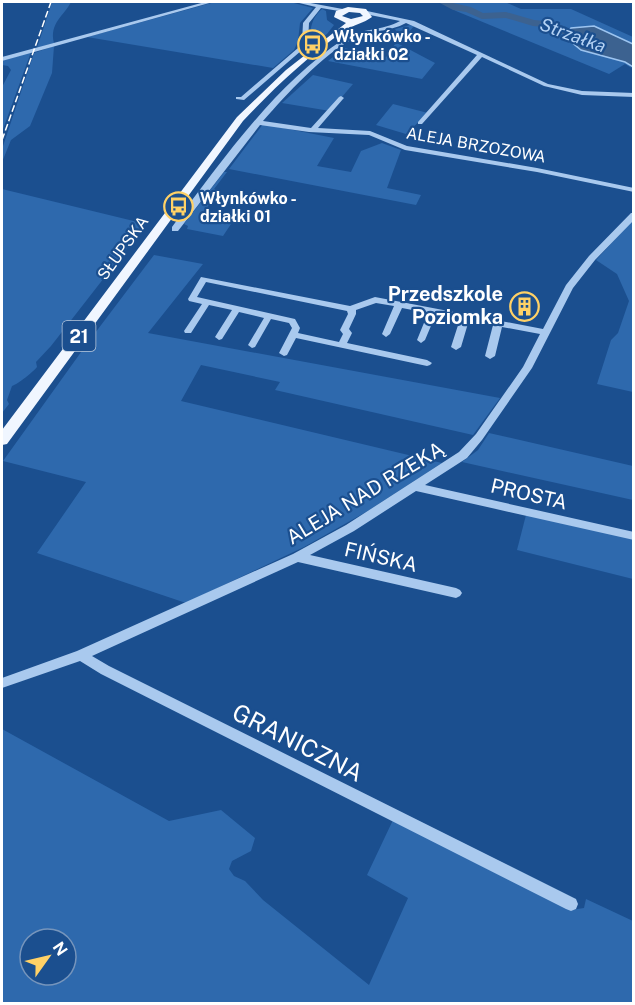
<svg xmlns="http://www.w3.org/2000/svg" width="635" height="1005" viewBox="0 0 635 1005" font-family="'Public Sans',sans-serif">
<rect width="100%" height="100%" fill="#1b4f8f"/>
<g fill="#2e69ad" fill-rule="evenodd">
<path d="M52,2h19c-7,14 -22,21 -17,41l-17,5z"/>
<path d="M215,2h75l23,6 -13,15 -2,18 -4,9 -21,18 -186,-31z"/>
<path d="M441,2h64l16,7h50l62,28v7l-24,-10 -6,-5 -32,-1 -7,8 17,14 45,12 7,7 -8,-5 -16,10 -153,-63z"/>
<path d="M322,9l4,2 1,9 7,5 -7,9 -20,14c5,-15 1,-27 15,-39z"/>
<path d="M410,25l4,1 -15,18 36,19 -13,16 -94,-18 16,-13 42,9 14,-20 -5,-8z"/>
<path d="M54,46l-2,27 -22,53 -19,14 -9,22v-13l32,-96z"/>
<path d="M31,52l-29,80v-45l9,-17 -3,-4 -6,-1v-4z"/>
<path d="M313,75l40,9 -23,27 -48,-8z"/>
<path d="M393,104l35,9 -22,21 -30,-9z"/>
<path d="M263,124l71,14 -17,28 34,6 10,-21 21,-8 19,7 -14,38 34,7 -5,10 -187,-36z"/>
<path d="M224,172h3l-13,17 6,1 -16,22 31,6 -12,18 -36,-7 1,-3 -4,-2z"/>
<path d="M2,189l144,35 -95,122 -15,16 1,5c-4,5 -19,17 -25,19l-5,14 2,4 -7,9z"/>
<path d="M633,220v172l-36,-8 14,-44 7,-7 11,-32 -12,-27 -21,-14z"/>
<path d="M154,255l49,9 -55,69 352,65 -27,37 -198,-45 5,-8 -79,-17 -20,36 261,62 -76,49 -62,35 -118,56 -149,-50 49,-71 -83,-21 86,-120z"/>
<path d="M489,433l144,33v34l-171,-38 16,-12z"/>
<path d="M526,515l107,24v40l-116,-29z"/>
<path d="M2,729l167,92 52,-11 34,28 -4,13 -19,10 -3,8 5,7 11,5 18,19 106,85 39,-87 -41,-23 26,-55 178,90 13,-2 2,-9 47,22v82h-631zM30,939h36v36h-36z"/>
</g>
<path fill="#3c6290" stroke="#9cc4f0" stroke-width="1.5" d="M594,26l39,18v23l-8,-5 -44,-12 -17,-14 7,-8z"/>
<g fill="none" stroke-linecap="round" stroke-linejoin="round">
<path fill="#3c6290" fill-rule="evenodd" d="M438,2h10l23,5 12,6 23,-1 28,8 20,2 40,18 -8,2 -26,-9 -8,-5 -19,-2 -27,-8 -24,1 -16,-7 -13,-2z"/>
</g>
<path fill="#4478b7" d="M519,299l15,4 -6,14 -14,-1z"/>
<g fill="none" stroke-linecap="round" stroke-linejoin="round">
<g fill="#a9c9ee" fill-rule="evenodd">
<path d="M205,2h8l-211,59v-4z"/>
<path d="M295,2h10l43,8 -3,2 -24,-4 -12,15 -1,19 -6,8 -58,50 -8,-1v-2h5l57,-49 4,-6 1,-19 13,-16z"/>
<path d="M367,11l47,10 134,63 34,7 52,2v4l-52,-2 -38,-9 -62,-29 -60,67h-4v-2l59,-67 -71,-32c-16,9 -36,7 -53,16 -30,15 -67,56 -90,82l48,7 28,-31 2,-1 3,2 -1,1 -25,29 52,3 37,15 130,22 97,20v4l-97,-20 -132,-22 -36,-15 -60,-3 -49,-7 -82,106h-6v-4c50,-66 102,-142 172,-188 17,-11 38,-8 56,-18l-35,-7v-2z"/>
<path d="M631,213h3v7l-39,40 -22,28 -41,80 -50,72 -15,18 -42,27 209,47v8l-218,-49 -62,40 -44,24 146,33 4,2 2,3 -2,3 -4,2 -158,-36 -206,94 17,10 467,233 2,5 -2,5 -5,2 -5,-2 -465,-235 -21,-13 -78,27v-10l75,-27 216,-97 53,-29 113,-73 17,-18 47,-67 17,-33 -38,-7 -7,29 -5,3 -5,-3 8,-31 -24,-5 -8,27 -5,3 -5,-3 9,-28 -24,-5 -11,26 -4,3 -4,-3 11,-27 -26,-5 -12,26 -4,3 -4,-3 12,-28 -18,-3 -20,7v4l-7,15 3,4 -5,10 80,17 5,3 -2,2 -3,1 -131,-28 -9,17 -3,1 -5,-3 13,-25 -3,-5 -18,-4 -16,28 -3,1 -4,-3 16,-27 -25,-6 -17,27 -3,1 -4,-3 17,-27 -23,-5 -18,28h-6l-1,-2 18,-27 -13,-3 -1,-2 13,-22 149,29 25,-9 168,32 23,-44 23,-29zM206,282l141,29 1,3 -8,16 3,4 -4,8 -41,-9 2,-5 -5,-9 -98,-22z"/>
</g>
<path fill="#f0f6ff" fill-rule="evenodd" d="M348,7l18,2 6,8c-8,6 -19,8 -28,14 -36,25 -71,58 -101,90l-236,323 -5,1v-15l235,-313 49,-47 60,-47 -12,-6 2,-6zM349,12l11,1 3,3 -12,3 -9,-3z"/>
<path stroke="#fff" stroke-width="1.5" stroke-dasharray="7 3" stroke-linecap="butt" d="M2,140l49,-138"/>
</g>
<defs>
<symbol id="bus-ring" viewBox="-11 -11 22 22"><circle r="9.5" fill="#1b4f8f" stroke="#ffd166" stroke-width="1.5"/><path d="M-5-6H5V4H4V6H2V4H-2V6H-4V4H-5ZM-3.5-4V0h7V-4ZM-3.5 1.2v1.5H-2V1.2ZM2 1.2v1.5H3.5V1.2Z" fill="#ffd166"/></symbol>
<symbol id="building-ring" viewBox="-11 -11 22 22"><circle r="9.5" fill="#1b4f8f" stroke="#ffd166" stroke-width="1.5"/><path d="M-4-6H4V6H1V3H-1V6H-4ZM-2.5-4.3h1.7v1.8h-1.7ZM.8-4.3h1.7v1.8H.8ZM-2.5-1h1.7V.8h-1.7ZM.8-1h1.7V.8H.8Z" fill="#ffd166"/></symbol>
</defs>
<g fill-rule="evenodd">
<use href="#bus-ring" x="296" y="28" width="33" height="33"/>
<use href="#bus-ring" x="162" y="190" width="33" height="33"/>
<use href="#building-ring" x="508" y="290" width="33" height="33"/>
</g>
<g text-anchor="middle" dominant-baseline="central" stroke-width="4.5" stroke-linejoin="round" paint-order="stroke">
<g font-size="16" font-weight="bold" fill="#fff" stroke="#1b4f8f" text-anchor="start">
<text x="334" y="36">Włynkówko -<tspan x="334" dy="18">działki 02</tspan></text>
<text x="200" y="198">Włynkówko -<tspan x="200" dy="18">działki 01</tspan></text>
</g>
<g font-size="16" fill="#fff" stroke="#1b4f8f">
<text transform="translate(476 145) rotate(10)">ALEJA BRZOZOWA</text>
<text transform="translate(123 248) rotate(-54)">SŁUPSKA</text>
</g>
<g font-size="18" font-style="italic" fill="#b5d3f5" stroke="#1b4f8f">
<text transform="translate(573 35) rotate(20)">Strzałka</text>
</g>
<rect fill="#1b4f8f" stroke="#bbcadd" stroke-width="1.5" x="62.5" y="321" width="33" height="30" rx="4.5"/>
<g font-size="18" font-weight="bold" fill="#fff">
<text x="79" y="336">21</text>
</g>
<g font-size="20" font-weight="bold" fill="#fff" stroke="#1b4f8f" text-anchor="end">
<text x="503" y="294">Przedszkole<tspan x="503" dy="23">Poziomka</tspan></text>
</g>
<g font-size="20" fill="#fff" stroke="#1b4f8f">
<text transform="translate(365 493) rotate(-31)">ALEJA NAD RZEKĄ</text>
<text transform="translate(529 494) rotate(13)">PROSTA</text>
<text transform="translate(381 557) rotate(13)">FIŃSKA</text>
</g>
<g font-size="24" fill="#fff" stroke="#1b4f8f">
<text transform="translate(298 742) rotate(27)">GRANICZNA</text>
</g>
</g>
<rect width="635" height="1005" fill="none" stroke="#ffffff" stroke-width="6"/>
<g transform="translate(48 957) rotate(56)"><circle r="28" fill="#1b4f8f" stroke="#7695bc" stroke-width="1.5"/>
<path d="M0-4.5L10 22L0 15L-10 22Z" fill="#ffd166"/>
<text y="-9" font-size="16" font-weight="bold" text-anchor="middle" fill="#ffffff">N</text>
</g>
</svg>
